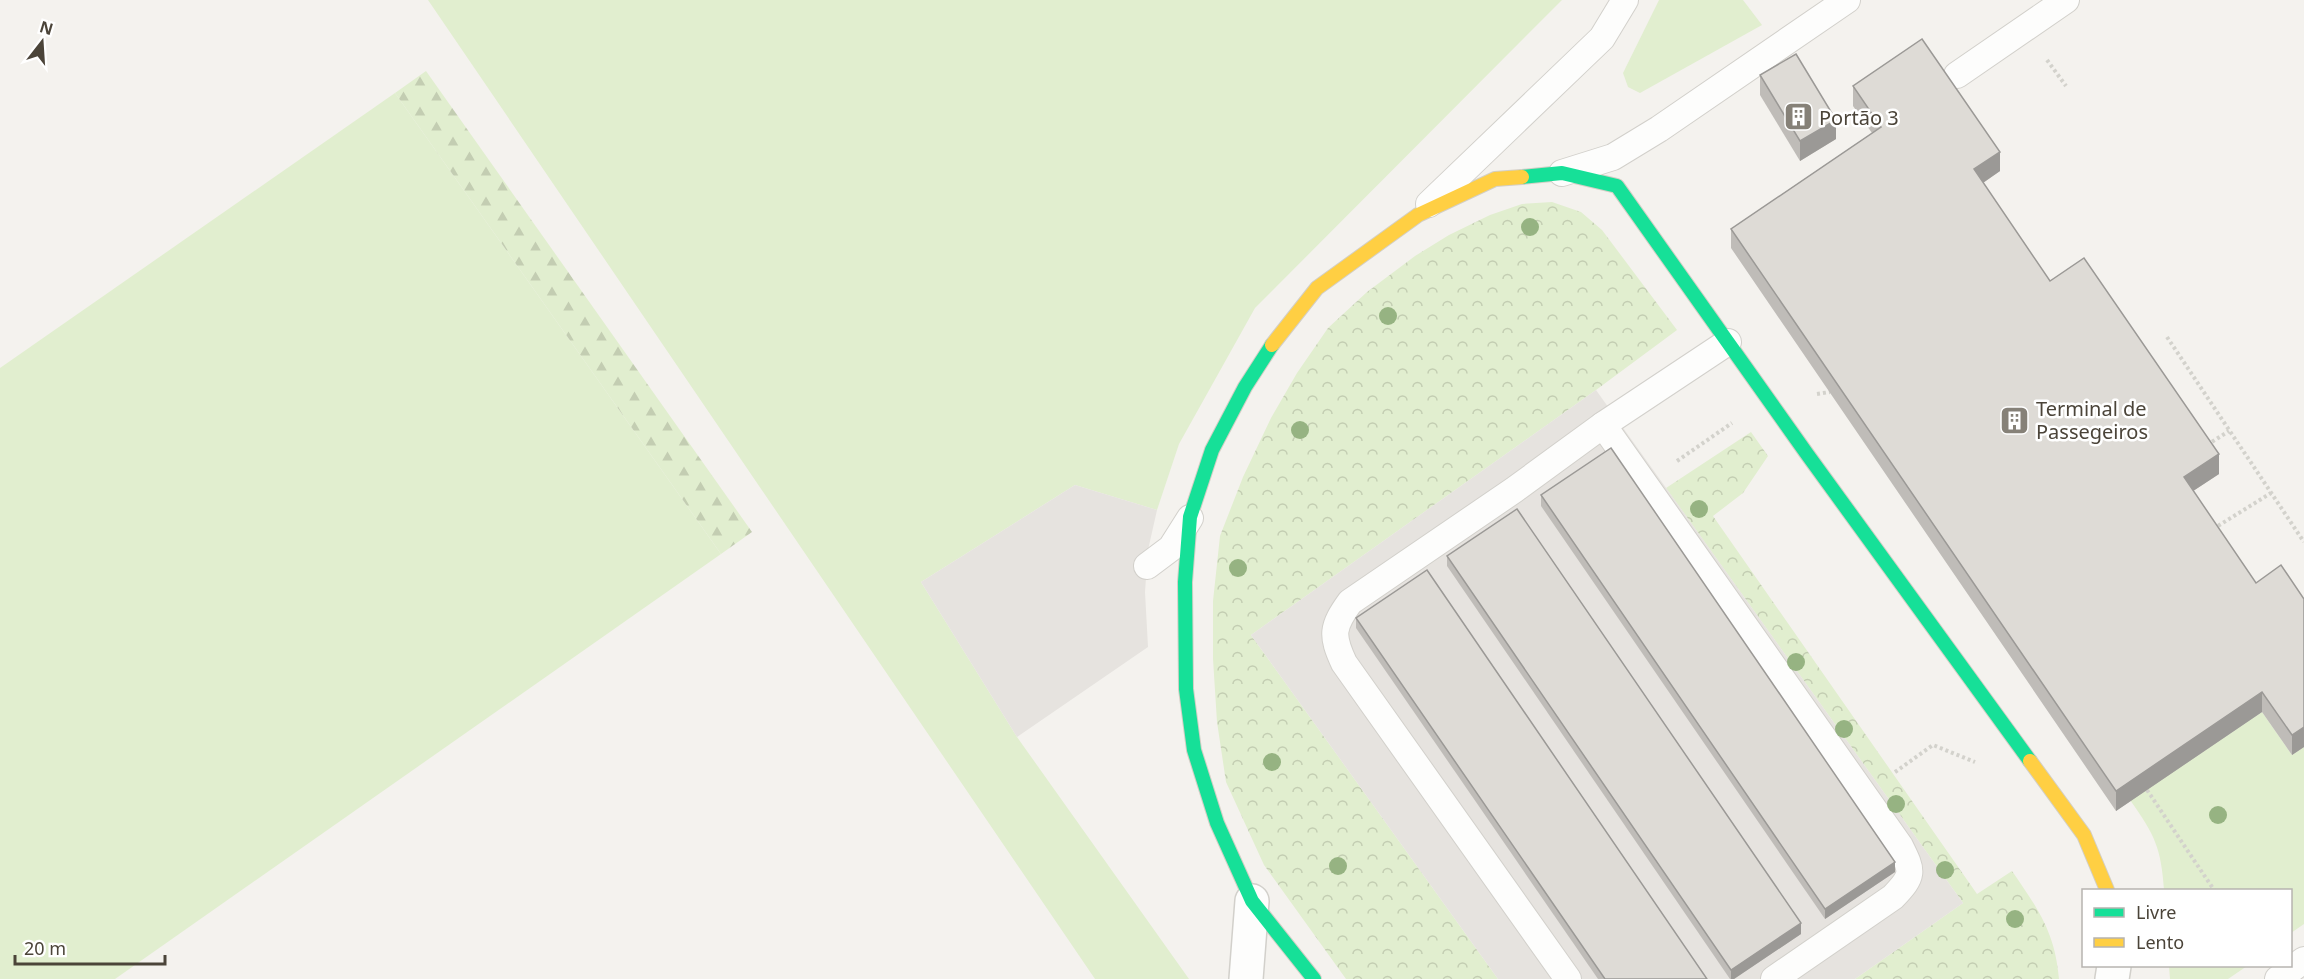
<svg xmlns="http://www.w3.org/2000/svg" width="2304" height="979" viewBox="0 0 2304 979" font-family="'Noto Sans',sans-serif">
<defs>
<pattern id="forest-firs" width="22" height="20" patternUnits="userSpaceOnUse" patternTransform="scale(1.5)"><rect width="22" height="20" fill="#e1eecf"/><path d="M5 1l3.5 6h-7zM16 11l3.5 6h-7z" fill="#c3cdb2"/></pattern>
<pattern id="park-crowns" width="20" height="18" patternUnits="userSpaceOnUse" patternTransform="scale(1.5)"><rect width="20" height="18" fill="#e1eecf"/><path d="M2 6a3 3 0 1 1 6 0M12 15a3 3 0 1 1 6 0" fill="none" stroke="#c3cdb2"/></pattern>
</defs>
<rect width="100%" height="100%" fill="#f4f2ee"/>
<g fill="#e1eecf">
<path d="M428,0h1134l-307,308 -76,136 -22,66 -82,-25 -154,97 96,155 172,242h-94z"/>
<path d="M1659,0h84l19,25 -122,68 -12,-6 -5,-14z"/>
<path d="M395,93l326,461 -606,425h-115v-611z"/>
<path d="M2262,712l30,43 12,-8v177l-13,9 -1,-43h-126c-3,-42 -9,-55 -34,-90z"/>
<path d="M2169,966h78l-19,13h-58z"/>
</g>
<path fill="url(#forest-firs)" d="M426,71l326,461 -31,22 -326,-461z"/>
<g fill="url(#park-crowns)">
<path d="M1552,202l29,10 21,18 75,100 -81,60 -345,245 247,344h-152l-82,-114 -38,-83 -9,-60 -4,-63v-58l7,-65 23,-59 28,-59 26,-45 31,-45 39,-36 48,-36 34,-21 41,-20 32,-11z"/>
<path d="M1751,432l17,24 -25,37 -30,23 264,378 35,-23c26,38 43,61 47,108h-204l108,-76 -297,-415z"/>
</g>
<g fill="#e6e3df">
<path d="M1596,390l367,513 -108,76h-357l-247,-344z"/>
<path d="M1075,485l82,25 -9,40 -3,42 3,55 -131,90 -96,-155z"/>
</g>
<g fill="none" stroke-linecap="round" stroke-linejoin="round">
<defs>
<g id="lane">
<path d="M1957,75l109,-75"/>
<path d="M1562,173l51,-16 46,-28 188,-129"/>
<path d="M1429,204l173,-166 23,-38"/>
<path d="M1603,425l297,421c13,26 14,29 -7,51l-119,82"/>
<path d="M1147,566l24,-18 19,-30"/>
<path d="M1568,979l-224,-316c-13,-28 -12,-36 6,-61l164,-112 89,-65 125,-83"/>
<path d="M2278,979l26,-19"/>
</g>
<g id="street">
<path d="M1246,979l6,-78"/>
<path d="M2112,979l2,-13"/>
</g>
<g id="fast">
<path d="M1522,177l40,-4 55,13 190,268 223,307"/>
<path d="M1272,345l-27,42 -33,63 -22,67 -5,65 1,107 8,61 23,73 35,78 62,78"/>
</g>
<g id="slow">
<path d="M1272,345l45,-57 101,-73 77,-36 27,-2"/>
<path d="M2030,761l54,74 23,55"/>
</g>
</defs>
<use href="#lane" stroke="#d2d0cb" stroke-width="28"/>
<use href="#street" stroke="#d2d0cb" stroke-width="36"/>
<use href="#fast" stroke="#d3cfc5" stroke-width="16"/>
<use href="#slow" stroke="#d3cfc5" stroke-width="16"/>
<g stroke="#d3d2cc" stroke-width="4" stroke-dasharray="3 3" stroke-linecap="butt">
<path d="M2047,60l19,26"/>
<path d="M2167,337l137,205"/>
<path d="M1817,394l13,-2"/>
<path d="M2207,445l22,-14"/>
<path d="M1677,461l55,-38"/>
<path d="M2213,529l58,-36"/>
<path d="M1895,772l38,-27 42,17"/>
<path d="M2147,790l67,100"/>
</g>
<use href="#lane" stroke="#fdfdfc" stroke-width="26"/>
<use href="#street" stroke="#fdfdfc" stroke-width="33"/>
<use href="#fast" stroke="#16e098" stroke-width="14"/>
<use href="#slow" stroke="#ffcf43" stroke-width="14"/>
</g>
<g fill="#96b382">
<circle cx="1530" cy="227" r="9"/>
<circle cx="1388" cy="316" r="9"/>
<circle cx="1300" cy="430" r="9"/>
<circle cx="1699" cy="509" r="9"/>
<circle cx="1238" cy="568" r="9"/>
<circle cx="1796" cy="662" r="9"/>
<circle cx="1844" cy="729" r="9"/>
<circle cx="1272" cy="762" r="9"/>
<circle cx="1896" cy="804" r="9"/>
<circle cx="2218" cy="815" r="9"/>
<circle cx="1338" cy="866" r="9"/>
<circle cx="1945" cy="870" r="9"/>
<circle cx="2015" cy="919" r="9"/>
</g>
<g fill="#bfbcb8">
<path d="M1760,75l76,64 -36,22 -40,-66z"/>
<path d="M1853,86l147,85 -17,12 67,98 169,193 -26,17 63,92 48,16v148l-12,8 -30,-43 -146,99 -385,-563v-19l141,-96 -19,-27z"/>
<path d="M1541,495l354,377 -70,47 -284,-413z"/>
<path d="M1447,556l354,378 -67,45h-4l-283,-413z"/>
<path d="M1356,618l351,361h-109l-242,-351z"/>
</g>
<g fill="#9b9996">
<path d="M1836,120v19l-36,22v-20z"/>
<path d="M2000,152v19l-26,18v-20z"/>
<path d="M2219,454v20l-35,23v-20z"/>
<path d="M2262,692v20l-146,99v-20z"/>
<path d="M2304,727v20l-12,8v-20z"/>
<path d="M1895,862v10l-70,47v-10z"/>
<path d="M1801,923v11l-67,45h-3v-9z"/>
</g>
<g fill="#dedbd6" stroke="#9b9996" stroke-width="1.5">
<path d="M1922,39l78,113 -26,17 76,112 34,-23 135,196 -35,23 72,106 25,-18 23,34v128l-12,8 -30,-43 -146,99 -385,-562 150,-102 -28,-41z"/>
<path d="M1796,54l40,66 -36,21 -40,-66z"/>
<path d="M1611,448l284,414 -70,47 -284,-414z"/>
<path d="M1517,509l284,414 -70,47 -284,-414z"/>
<path d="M1427,570l280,409h-102l-249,-361z"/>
</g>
<defs>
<symbol id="building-square" viewBox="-11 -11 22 22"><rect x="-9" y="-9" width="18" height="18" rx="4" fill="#868178" stroke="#fff"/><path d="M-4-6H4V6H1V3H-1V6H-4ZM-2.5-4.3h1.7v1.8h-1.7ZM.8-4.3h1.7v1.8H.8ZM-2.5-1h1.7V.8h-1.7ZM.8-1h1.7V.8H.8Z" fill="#fff"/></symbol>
</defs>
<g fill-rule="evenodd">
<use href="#building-square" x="1782" y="100" width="33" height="33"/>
<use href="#building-square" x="1998" y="404" width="33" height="33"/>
</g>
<g text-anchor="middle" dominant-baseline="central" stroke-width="5" stroke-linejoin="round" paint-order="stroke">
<g font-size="20" fill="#4b4439" stroke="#fff" text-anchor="start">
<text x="1819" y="117">Portão 3</text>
<text x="2036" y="408">Terminal de<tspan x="2036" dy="23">Passegeiros</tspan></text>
</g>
</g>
<rect x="2082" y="889" width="210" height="78" fill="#ffffff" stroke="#b7b4b0" stroke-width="1.5"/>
<rect x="2094" y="908" width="30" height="9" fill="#16e098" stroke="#b7b4b0" stroke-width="1.5"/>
<text x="2136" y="919" font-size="18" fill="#4b4439">Livre</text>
<rect x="2094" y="938" width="30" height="9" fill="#ffcf43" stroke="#b7b4b0" stroke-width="1.5"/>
<text x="2136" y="949" font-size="18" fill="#4b4439">Lento</text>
<g transform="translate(42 42) rotate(17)" stroke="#ffffff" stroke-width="4.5" paint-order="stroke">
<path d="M0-4.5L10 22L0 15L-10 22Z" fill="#4b4439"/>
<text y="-9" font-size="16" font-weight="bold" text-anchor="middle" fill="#4b4439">N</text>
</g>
<path d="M15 955v9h150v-9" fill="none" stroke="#4b4439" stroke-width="3"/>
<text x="24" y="955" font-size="18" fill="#4b4439" stroke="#ffffff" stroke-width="4.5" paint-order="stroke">20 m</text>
</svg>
